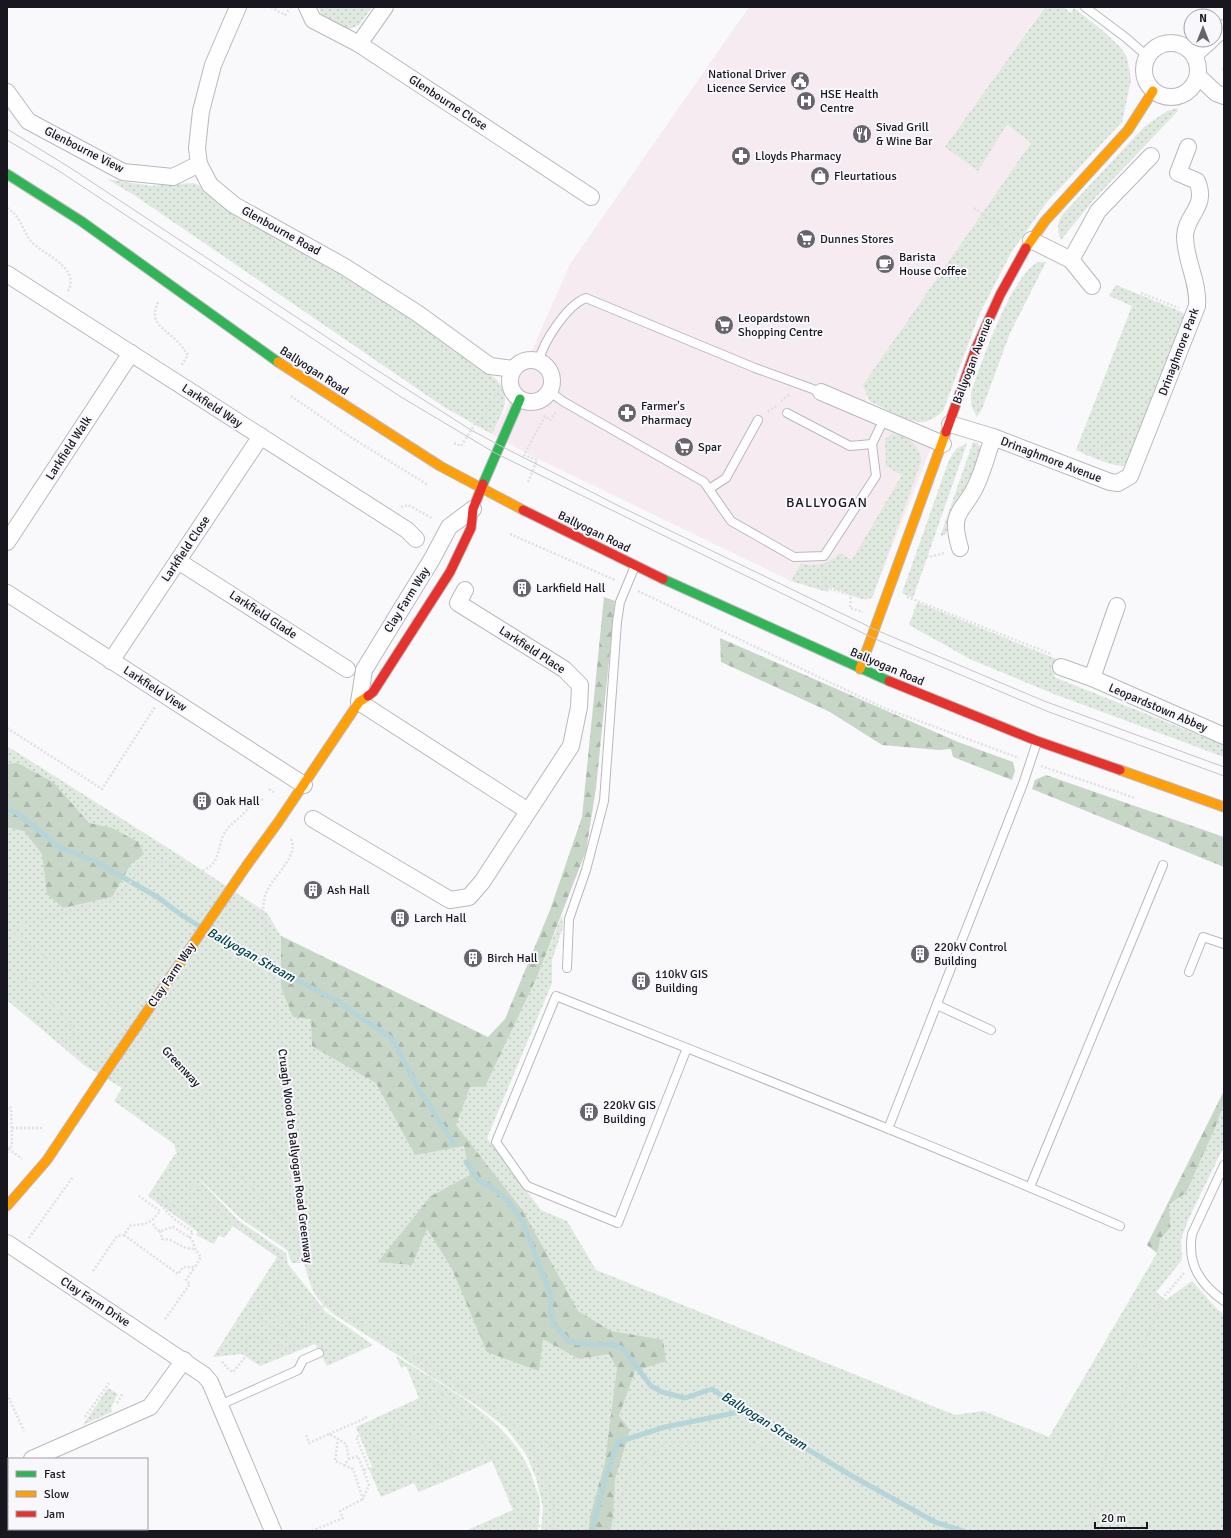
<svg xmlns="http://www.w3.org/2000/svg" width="1231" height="1538" viewBox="0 0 1231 1538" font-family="Signika,sans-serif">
<defs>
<pattern id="grass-dots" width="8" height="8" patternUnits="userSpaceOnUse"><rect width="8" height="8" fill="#dfe9df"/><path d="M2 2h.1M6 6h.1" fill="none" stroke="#bfc7bf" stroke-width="1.8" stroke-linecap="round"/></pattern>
<pattern id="forest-firs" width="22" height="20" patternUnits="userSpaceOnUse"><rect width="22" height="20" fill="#c8d6c8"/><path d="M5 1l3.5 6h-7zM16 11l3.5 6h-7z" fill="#abb7ab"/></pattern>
</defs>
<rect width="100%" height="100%" fill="#f9f8fb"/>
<path fill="#f6ebf0" d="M749,7h295l-98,140 61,-23 24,19 -167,242 3,18 70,29 -65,166 -6,2 -36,-13 -2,5 -37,-11 -265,-128 -34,-19 13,-22 65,-148z"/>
<g fill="url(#grass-dots)">
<path d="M319,7h53l-13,18 -14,6 -24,-16z"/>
<path d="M1045,7h18l8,6 3,-5 28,22 18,17 7,10 4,23 -9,42 -75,80 -35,49 -32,62 -37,98c-6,5 -13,11 -22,11 -14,0 -38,-15 -52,-21l-6,-16 168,-242 -24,-19 -29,47 -33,-24z"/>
<path d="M1177,108l1,3 -83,87 -34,42c-4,-9 -4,-16 1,-25l82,-88 23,-16z"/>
<path d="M107,179l44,7 42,-3 7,3 18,17 13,9 93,50 68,42 104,75c18,20 5,35 -4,55l-48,-27 -310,-212z"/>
<path d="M1038,262h8l-36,71 -28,76 -5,8 -6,-12v-12c10,-30 40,-117 67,-131z"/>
<path d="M1116,285l66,27 3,3 -60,151c-17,0 -34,-10 -49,-16l56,-144 -23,-10z"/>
<path d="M892,434c14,0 30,13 29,28l-49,136 -11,1 -31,-12 -2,5 -37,-11 10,-18c15,5 27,1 39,-10l12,7 50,-85 -16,-9 -1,-27z"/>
<path d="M973,442l5,1 3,6 -5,20 -27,53 -3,12 -6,3z"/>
<path d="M967,443l-54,155 -11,-5 47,-133 7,-11z"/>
<path d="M917,602l142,58 -5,17 170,68v12l-170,-63 -82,-34 -63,-35z"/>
<path d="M7,746l172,109 88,58 14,23 207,102 -18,49h15l52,-110 25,-62 1,12 -11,33v23l-65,155 54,72 26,11 29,49 359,145 28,-4 66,26 108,-184 -10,-8 77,-154v55l-36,74 -7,20 1,20 -26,32 10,8 26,-19 25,28 7,5v217h-613l2,-13 -8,-56 -14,50 -3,19h-47l2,-24 -7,-29 -10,-24 -20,-26 -27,-21 -144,-92c-23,-19 -23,-24 -31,-52h-12l-5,-13 -47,-32 -45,-43 43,45 48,33 2,11 38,48 47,33 -46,21 -12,-22 -55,22 -18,-12 -29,3 64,-100 -44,-31 -9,12 -5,-3 -5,9 -18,-9 2,-3 -50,-36 27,-42 2,2 -3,-12 -60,-43 8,-13 -38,-23 -77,-65z"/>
<path d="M396,1356c52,33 122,66 139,130 2,5 5,12 5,18 0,9 -2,18 -2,27h-73l48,-21 -21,-49 -73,31 -5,-9 -33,14 -12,-28 3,-2 -16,-40 63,-29 -13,-32 -5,2z"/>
<path d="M108,1388l10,6 -7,13 1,5 -29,13z"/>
</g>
<g fill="url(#forest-firs)">
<path d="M604,597l11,4 -19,187 -10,63 -49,126 -52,110h-15l-14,38 67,86 55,100 33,20 52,9 3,21 -31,10 -16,45 11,14 -15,49 -2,39 -2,13h-23l3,-19 14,-50 12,-94 -8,-14 -30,5 -36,-20 -4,32 -52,-19 -36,-85 -24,-38 -15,36 -34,-3 53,-66 39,-21 -6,-29 -49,9 -39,-72 -64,-37 -1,-27 -18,-2 -12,-30v-51l207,101 17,-18 45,-109 32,-93z"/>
<path d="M720,638l238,104 55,20 2,9 -3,9 -59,-23 -2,-8 -12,1 -57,-5 -52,-33 -109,-50z"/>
<path d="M17,763l36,19 36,41 23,5 26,14 6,12 -13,10 -19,33 -49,11 -16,-14 -5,-40 -18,-23 -17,-4v-63z"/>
<path d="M1046,775l178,62v30l-192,-78 3,-9z"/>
<path d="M1224,1091v11l-7,21 -31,70 -17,11 1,24 -10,11 -3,14 -10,-8z"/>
</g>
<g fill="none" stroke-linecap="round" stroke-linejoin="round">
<g stroke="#b6d5d9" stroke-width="5">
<path d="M7,810l9,2 43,35 34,13 66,38 21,16 19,12"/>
<path d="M208,931l31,19 100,52 53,37 25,47 37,58"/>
<path d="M466,1162l13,19 11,5 17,14 16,22 28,74 -1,15 3,13 17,18 25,3 18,-1 10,5 28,37 11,6 23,6 27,-9 32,22 108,65 83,46 28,9"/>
<path d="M592,1531l13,-52 13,-37 47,-15 79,-16"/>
</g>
<defs>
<g id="lane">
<path d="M1085,7l40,30 22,19"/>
<path d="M539,361c4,-19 28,-56 47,-63l169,70 66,24"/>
<path d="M550,392l14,10 140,80 27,39 63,36 30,-1 52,-80 -4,-32 12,-25"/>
<path d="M787,413l63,33 22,-2"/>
<path d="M709,489l17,-11 32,-58"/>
<path d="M567,968l2,-49 17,-49 18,-69 13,-179 3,-20 15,-36"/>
<path d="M1189,972l14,-35 21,7"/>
<path d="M937,1005l54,25"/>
<path d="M687,1048l-69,175 -91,-37 -31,-44 60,-146c188,75 378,149 564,230"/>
<path d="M888,1129l135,-345 14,-42"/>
<path d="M1224,1165l-32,69c-5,30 8,50 32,67"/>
<path d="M1030,1187l133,-322"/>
<path d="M220,1405l78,-35 5,-10 16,-7"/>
</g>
<g id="street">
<path d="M238,7l-25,58 -12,46 -4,37 2,16 11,21 24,20 111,62 72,46 73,53 24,3"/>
<path d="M307,7l6,13 46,24 232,153"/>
<path d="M1215,36l9,-8"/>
<circle cx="1171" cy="70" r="27"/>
<path d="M359,44l26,-37"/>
<path d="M1194,55l17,-15"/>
<path d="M1198,76l18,17 8,3"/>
<path d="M7,92l21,29 95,51 50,5 26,-13"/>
<path d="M1031,240l40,20 27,-49 53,-55"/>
<path d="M1071,260l21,26"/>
<path d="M7,274l400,256 9,9"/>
<circle cx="531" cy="381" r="21"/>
<path d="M821,392l122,52"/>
<path d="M950,424l43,13 117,45 8,1 12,-7 67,-170c2,-24 -12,-46 -12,-70 1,-22 23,-29 12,-55l-19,-8 10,-26"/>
<path d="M473,509l-24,18 -17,32 -68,111 -5,32 169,109"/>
<path d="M7,542l124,-189"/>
<path d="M960,548c-12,-41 5,-34 18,-67 6,-14 10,-29 15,-44"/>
<path d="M178,561l169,108"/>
<path d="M7,593l297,192"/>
<path d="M111,661l150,-225"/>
<path d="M1061,667l31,11 132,58"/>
<path d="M1092,678l25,-72"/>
<path d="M313,819l137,81 19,-3 13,-15 89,-136 8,-39 1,-22 -16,-16 -106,-66 7,-13"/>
<path d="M7,1243l197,132 6,7 63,149"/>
<path d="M32,1459l118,-52 34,-47"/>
<path d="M7,1469h2"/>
<path d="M88,1529l1,2"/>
</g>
<g id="fast">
<path d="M7,174l74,47 197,141"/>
<path d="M483,484l37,-85"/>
<path d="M663,579l226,102"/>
</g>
<g id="slow">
<path d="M1026,248l19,-27 83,-91 25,-39"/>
<path d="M278,362l162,104 83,44"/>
<path d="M860,669l86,-237"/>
<path d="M1120,770l104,37"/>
<path d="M247,865l32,-44 80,-119 9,-6"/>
<path d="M7,1206l40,-46 56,-84"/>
</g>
<g id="jam">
<path d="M946,432l30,-84 24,-53 26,-47"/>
<path d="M523,510l140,69"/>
<path d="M889,681l148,60 83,29"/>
<path d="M368,696l5,-4 77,-120 21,-44 2,-19 10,-25"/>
</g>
</defs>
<use href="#lane" stroke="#bab8be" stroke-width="10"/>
<use href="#street" stroke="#bab8be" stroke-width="18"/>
<use href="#fast" stroke="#bab8be" stroke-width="11"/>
<use href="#slow" stroke="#bab8be" stroke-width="11"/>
<use href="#jam" stroke="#bab8be" stroke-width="11"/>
<g stroke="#e0e0e2" stroke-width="2.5" stroke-dasharray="2 2" stroke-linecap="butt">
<path d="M271,7l14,8 5,-7"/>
<path d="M1222,70l2,-1"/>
<path d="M7,208c13,7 15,21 23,32 11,15 53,26 37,53"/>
<path d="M974,208l39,27"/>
<path d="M1141,293l38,15"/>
<path d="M158,302c-10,21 6,26 18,38 5,4 8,10 12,15l-7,11"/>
<path d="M291,396l61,42 76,47"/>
<path d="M781,401l9,-7"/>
<path d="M768,412l8,-6"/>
<path d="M454,443l7,3 14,-22 4,2 18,-33 5,-2"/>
<path d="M1086,455l42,-21"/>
<path d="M528,482l9,-22 -13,-5 21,-39 5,4 7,-9"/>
<path d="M401,507l7,-2 24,13"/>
<path d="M510,534l105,46"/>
<path d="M923,554l7,3 14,-4"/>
<path d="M821,568l6,20 24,7 -1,13 13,4"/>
<path d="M638,591l246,117 135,50"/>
<path d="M907,597l144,57"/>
<path d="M7,728l95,61 53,-82"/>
<path d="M1041,766l94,32"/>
<path d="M269,789l6,4"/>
<path d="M291,839c8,16 -16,36 -23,50 -4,8 -5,15 -5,24l29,215 14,118 5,30 12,21 20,15 124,77 38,26 27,32 14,33 7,22v29"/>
<path d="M7,931l64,43 50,40"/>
<path d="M13,935l7,-8 6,-4 90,-24c11,-9 21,-31 33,-36 20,-9 38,19 59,5 11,-7 10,-21 15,-32 5,-11 15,-16 23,-25 4,-5 7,-10 11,-15l6,4"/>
<path d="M7,971l27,13 39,43v9l-3,4 -14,2"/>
<path d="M152,1038l14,12 31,31 13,26 10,36 6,14 36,43 44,46"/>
<path d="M7,1110l2,-3 2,1 1,37 -3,4 -2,-1"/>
<path d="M12,1128h32"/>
<path d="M7,1153l2,-4 13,10"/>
<path d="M160,1231l2,8c16,0 15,10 33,10"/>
<path d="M124,1235l54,39 5,-7h12l6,-10 -6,-8 -3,-10 -19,-12 -13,4 -3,-1 -5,-8"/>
<path d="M29,1238l44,-61"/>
<path d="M189,1238l4,-6 -19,-13 -16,-17 6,-5 24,20 8,3 2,-2c0,-10 -9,-19 -9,-29l3,-3h4l40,41 43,29c0,5 1,11 1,16 -2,11 -8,19 -1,29l30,19 2,6 -8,5 -16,-7 -23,-15 -3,3 -1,7 33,22 1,5 -1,3h-5l-37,-14 -4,2v18l-14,17 -4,-2 -8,-10"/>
<path d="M93,1271l24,-35 7,-1 7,-10c15,0 20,-2 29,-14l-21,-15"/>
<path d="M306,1318l8,-8v-4h11l5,-4"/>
<path d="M165,1319l25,-35 -4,-4 9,-13"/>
<path d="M426,1364c4,27 24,34 40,54 6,7 11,15 16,23"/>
<path d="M7,1394l17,37"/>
<path d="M117,1403l6,-10"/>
<path d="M85,1417l24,-34"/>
<path d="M329,1434l37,-16 -1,-3"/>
<path d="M306,1435l3,8 20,-9 9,5"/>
<path d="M528,1443l18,-2 11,6 25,26 18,3"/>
<path d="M344,1465l9,4 10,30 6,-14 -11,-29 -9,3 -5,6 -9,-4 3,-22 8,5 3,15"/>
<path d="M364,1470l5,-2 -13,-31 6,-3c11,6 18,18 30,21l7,-8 -6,-15v-7l4,-3 5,3 38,43 10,-1 2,-14 -28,-42 -1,-6 2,-1 46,38 11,-1 12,20 26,56 11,8 22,3"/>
<path d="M312,1531l31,-13 -3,-7 23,-12"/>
<path d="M612,1531l15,-51 38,-38 82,-1 74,33"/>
<path d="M683,1531l2,-5 15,-3 35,8"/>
<path d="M1089,1531l24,-108 49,-124 22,-26"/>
</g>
<use href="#lane" stroke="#fefefe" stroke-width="8"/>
<use href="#street" stroke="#fefefe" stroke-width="16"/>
<use href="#fast" stroke="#30b455" stroke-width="9"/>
<use href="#slow" stroke="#ff9f0a" stroke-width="9"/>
<use href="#jam" stroke="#e5322d" stroke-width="9"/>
<g stroke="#c5c5c6" stroke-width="1">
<path d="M7,129l62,38 303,200 99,63 28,15 120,61 257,124 168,71 180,66"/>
<path d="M7,140l52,31 342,226 94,56 378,185 176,74 175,64"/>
</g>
<defs>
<path id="slow-bridge" d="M103,1076l144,-211"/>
</defs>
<use href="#slow-bridge" stroke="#bab8be" stroke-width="11" stroke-linecap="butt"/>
<use href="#slow-bridge" stroke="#ff9f0a" stroke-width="9"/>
</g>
<defs>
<symbol id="civic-disc" viewBox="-11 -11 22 22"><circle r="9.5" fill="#67656c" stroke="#f8f7fc"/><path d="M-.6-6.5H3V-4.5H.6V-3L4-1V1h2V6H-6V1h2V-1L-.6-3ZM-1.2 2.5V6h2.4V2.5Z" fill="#fff"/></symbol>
<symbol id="hospital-disc" viewBox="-11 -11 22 22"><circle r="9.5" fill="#67656c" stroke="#f8f7fc"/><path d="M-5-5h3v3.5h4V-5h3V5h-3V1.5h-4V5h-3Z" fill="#fff"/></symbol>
<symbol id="restaurant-disc" viewBox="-11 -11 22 22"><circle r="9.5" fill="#67656c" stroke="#f8f7fc"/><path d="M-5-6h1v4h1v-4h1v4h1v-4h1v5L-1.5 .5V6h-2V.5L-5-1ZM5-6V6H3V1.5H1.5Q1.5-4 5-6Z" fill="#fff"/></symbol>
<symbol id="pharmacy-disc" viewBox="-11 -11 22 22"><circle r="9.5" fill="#67656c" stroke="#f8f7fc"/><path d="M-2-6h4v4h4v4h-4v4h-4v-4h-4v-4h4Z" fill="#fff"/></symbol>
<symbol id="shop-disc" viewBox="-11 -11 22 22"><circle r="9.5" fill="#67656c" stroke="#f8f7fc"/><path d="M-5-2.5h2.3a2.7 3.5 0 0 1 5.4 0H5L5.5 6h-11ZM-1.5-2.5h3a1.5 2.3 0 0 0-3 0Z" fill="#fff"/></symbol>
<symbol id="supermarket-disc" viewBox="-11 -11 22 22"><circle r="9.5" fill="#67656c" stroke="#f8f7fc"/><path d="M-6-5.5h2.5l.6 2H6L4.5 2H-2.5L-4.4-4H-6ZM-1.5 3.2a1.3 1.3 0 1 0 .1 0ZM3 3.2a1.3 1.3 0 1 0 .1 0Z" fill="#fff"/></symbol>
<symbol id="cafe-disc" viewBox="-11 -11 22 22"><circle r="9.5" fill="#67656c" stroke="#f8f7fc"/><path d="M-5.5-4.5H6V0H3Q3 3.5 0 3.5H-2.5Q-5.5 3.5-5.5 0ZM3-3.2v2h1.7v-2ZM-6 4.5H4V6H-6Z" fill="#fff"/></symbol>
<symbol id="building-disc" viewBox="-11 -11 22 22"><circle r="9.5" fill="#67656c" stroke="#f8f7fc"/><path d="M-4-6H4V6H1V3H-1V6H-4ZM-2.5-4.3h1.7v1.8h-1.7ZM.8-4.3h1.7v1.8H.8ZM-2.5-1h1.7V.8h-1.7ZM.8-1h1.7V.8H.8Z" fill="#fff"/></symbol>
</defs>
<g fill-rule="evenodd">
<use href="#civic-disc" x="789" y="70" width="22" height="22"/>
<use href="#hospital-disc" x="795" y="90" width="22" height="22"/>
<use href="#restaurant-disc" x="851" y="123" width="22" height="22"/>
<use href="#pharmacy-disc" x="730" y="145" width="22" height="22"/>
<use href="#shop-disc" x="809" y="165" width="22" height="22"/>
<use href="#supermarket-disc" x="795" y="228" width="22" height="22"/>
<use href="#cafe-disc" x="874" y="253" width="22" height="22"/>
<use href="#supermarket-disc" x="713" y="314" width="22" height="22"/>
<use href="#pharmacy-disc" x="616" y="402" width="22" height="22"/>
<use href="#supermarket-disc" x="673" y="436" width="22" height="22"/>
<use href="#building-disc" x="511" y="577" width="22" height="22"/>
<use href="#building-disc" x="191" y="790" width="22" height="22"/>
<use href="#building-disc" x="302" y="879" width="22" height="22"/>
<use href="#building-disc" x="389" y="907" width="22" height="22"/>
<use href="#building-disc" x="909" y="943" width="22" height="22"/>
<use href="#building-disc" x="462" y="947" width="22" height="22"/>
<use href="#building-disc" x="630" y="970" width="22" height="22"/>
<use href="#building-disc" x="578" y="1101" width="22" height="22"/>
</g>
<g text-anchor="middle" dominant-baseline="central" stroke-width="4" stroke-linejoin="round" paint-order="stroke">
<g font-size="12" fill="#18161f" stroke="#f8f7fc" text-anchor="start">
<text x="786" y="74" text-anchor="end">National Driver<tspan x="786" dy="14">Licence Service</tspan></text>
<text x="820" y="94">HSE Health<tspan x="820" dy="14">Centre</tspan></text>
<text x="876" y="127">Sivad Grill<tspan x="876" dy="14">&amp; Wine Bar</tspan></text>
<text x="755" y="156">Lloyds Pharmacy</text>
<text x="834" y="176">Fleurtatious</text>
<text x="820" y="239">Dunnes Stores</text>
<text x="899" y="257">Barista<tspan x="899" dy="14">House Coffee</tspan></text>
<text x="738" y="318">Leopardstown<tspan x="738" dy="14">Shopping Centre</tspan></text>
<text x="641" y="406">Farmer's<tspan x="641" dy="14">Pharmacy</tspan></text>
<text x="698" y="447">Spar</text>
<text x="536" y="588">Larkfield Hall</text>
<text x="216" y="801">Oak Hall</text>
<text x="327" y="890">Ash Hall</text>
<text x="414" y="918">Larch Hall</text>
<text x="934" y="947">220kV Control<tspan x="934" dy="14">Building</tspan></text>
<text x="487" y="958">Birch Hall</text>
<text x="655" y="974">110kV GIS<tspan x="655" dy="14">Building</tspan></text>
<text x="603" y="1105">220kV GIS<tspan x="603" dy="14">Building</tspan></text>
</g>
<g font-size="12" fill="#18161f" stroke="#f8f7fc">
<text transform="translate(448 103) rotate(33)">Glenbourne Close</text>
<text transform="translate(84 150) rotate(27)">Glenbourne View</text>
<text transform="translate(281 231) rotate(29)">Glenbourne Road</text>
<text transform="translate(1179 352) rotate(-69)">Drinaghmore Park</text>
<text transform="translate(973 361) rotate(-69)">Ballyogan Avenue</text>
<text transform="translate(314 371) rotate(33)">Ballyogan Road</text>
<text transform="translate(212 406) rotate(33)">Larkfield Way</text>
<text transform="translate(69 448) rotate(-57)">Larkfield Walk</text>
<text transform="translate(1051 460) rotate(21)">Drinaghmore Avenue</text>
<text transform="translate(594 532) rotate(26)">Ballyogan Road</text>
<text transform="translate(186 549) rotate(-56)">Larkfield Close</text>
<text transform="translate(407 600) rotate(-58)">Clay Farm Way</text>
<text transform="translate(263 615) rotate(33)">Larkfield Glade</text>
<text transform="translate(532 650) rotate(33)">Larkfield Place</text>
<text transform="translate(887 667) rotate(23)">Ballyogan Road</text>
<text transform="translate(155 689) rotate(33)">Larkfield View</text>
<text transform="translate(1158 708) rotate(23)">Leopardstown Abbey</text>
<text transform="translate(172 975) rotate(-56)">Clay Farm Way</text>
<text transform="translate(181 1067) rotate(47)">Greenway</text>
<text transform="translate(295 1156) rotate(83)">Cruagh Wood to Ballyogan Road Greenway</text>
<text transform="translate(95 1302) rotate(33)">Clay Farm Drive</text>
</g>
<g font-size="13" font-style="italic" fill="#00464c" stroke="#f8f7fc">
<text transform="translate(251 955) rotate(29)">Ballyogan Stream</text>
<text transform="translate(764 1421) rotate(32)">Ballyogan Stream</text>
</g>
<g font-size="14" letter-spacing="1" fill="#18161f" stroke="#f8f7fc">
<text x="827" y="502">BALLYOGAN</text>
</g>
</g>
<rect width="1231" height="1538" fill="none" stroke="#18161f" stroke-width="16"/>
<rect x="8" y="1458" width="140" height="72" fill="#f8f7fc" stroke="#9e9da4"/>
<rect x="16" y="1471" width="20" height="6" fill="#30b455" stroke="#9e9da4"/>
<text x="44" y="1478" font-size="12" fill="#18161f">Fast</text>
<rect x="16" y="1491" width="20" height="6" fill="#ff9f0a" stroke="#9e9da4"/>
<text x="44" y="1498" font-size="12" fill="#18161f">Slow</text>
<rect x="16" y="1511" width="20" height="6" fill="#e5322d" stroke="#9e9da4"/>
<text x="44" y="1518" font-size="12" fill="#18161f">Jam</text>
<g transform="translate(1203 28)"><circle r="19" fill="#f8f7fc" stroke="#9e9da4"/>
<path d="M0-3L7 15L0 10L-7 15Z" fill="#67656c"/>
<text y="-6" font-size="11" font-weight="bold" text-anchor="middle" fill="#18161f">N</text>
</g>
<path d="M1095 1522v6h52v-6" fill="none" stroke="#18161f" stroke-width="2"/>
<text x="1101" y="1522" font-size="12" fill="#18161f" stroke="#f8f7fc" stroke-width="3" paint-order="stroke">20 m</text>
</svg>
